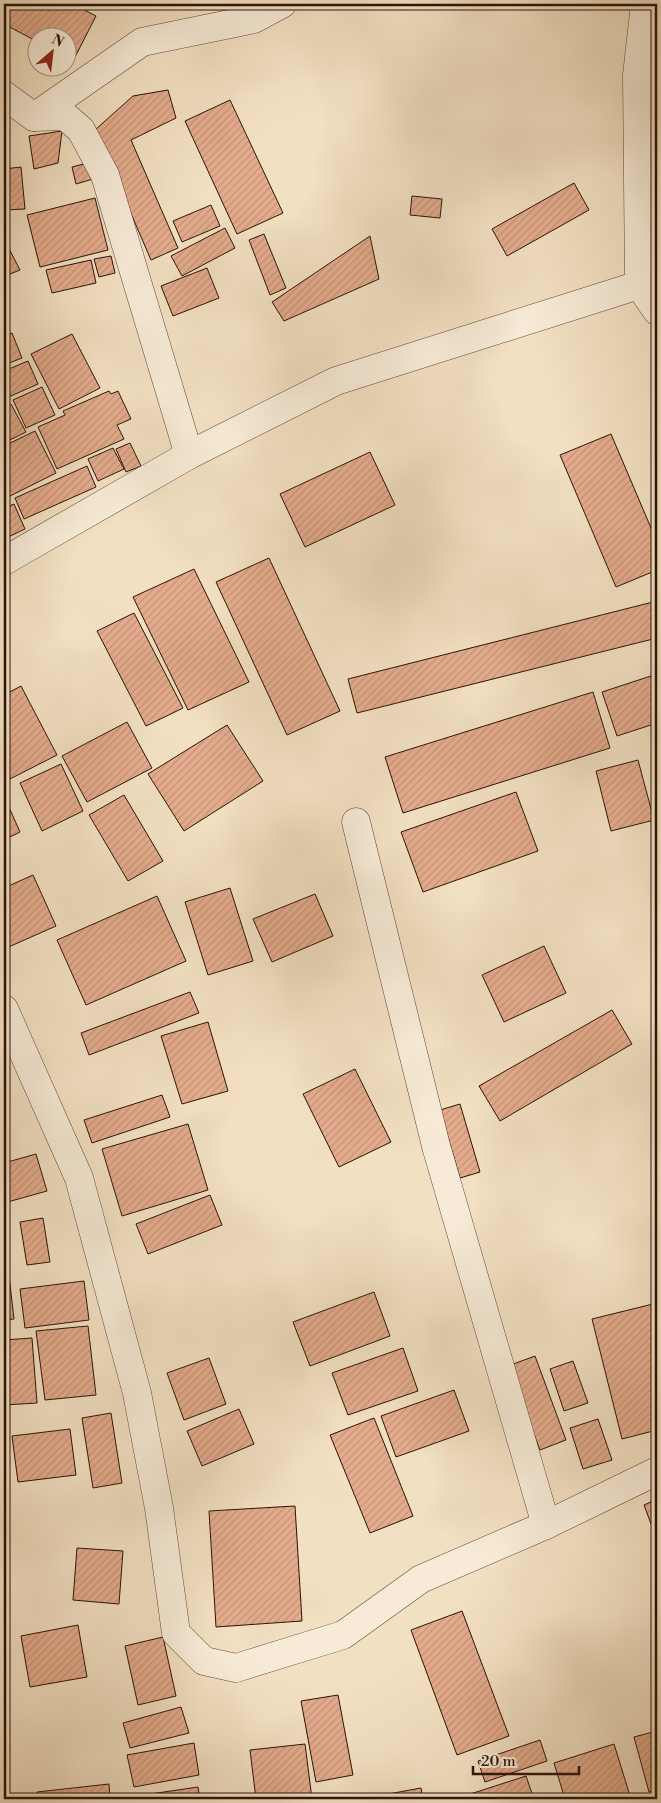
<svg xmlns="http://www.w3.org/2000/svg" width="661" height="1803" viewBox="0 0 661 1803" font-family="'Libre Bodoni',serif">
<defs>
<pattern id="building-hatch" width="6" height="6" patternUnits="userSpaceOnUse" patternTransform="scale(1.25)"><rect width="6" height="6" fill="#e4ac8d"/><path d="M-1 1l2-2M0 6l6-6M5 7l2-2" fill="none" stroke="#c49378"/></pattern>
</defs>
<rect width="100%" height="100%" fill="#f2e0c2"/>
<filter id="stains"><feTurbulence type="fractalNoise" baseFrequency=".004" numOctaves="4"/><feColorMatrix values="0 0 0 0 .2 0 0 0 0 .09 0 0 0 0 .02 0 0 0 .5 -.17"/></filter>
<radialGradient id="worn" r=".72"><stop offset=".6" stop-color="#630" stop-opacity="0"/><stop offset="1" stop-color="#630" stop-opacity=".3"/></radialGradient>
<g fill="url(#building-hatch)" stroke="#2b1209">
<path d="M4,4h69l23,12 -23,45 -5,-3v-20h-30v4l-34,-18z"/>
<path d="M168,90l8,28 -45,22 47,108 -27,12 -56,-130 38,-34z"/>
<path d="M230,100l53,113 -46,21 -52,-113z"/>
<path d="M62,131l-4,32 -24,6 -5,-33z"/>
<path d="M95,161l5,16 -24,7 -4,-17z"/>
<path d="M21,167l4,42 -21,1v-41z"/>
<path d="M574,183l15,27 -82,46 -15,-27z"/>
<path d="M412,196l30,3 -2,19 -30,-3z"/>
<path d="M95,198l13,52 -68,17 -13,-52z"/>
<path d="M211,205l9,21 -38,16 -9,-21z"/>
<path d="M225,228l10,20 -53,28 -11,-20z"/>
<path d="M264,234l22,54 -16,7 -21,-55z"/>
<path d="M370,236l9,43 -95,42 -12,-19z"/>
<path d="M4,239l16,31 -15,6 -1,-3z"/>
<path d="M111,256l4,17 -16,4 -5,-18z"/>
<path d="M91,260l5,23 -44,10 -6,-23z"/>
<path d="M207,268l12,30 -46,18 -12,-30z"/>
<path d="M12,333l10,25 -18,7v-29z"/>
<path d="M72,334l28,54 -41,21 -28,-55z"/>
<path d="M28,361l10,23 -34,15v-28z"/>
<path d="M42,387l13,28 -29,13 -13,-28z"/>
<path d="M109,391l2,3 7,-3 13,28 -14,6 7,14 -67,30 -19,-42 27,-12 -2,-4z"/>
<path d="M11,404l15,28 -22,11v-35z"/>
<path d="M35,431l21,42 -52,26v-53z"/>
<path d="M611,434l46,108v28l-41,17 -56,-132z"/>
<path d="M130,443l11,23 -15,6 -10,-23z"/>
<path d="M113,448l11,21 -26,12 -10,-22z"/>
<path d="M370,452l25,53 -90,42 -25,-53z"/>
<path d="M87,466l9,21 -72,32 -9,-21z"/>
<path d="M14,504l11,25 -21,10v-33l1,2z"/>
<path d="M269,558l71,153 -53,24 -71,-153z"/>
<path d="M194,569l55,113 -61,28 -55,-113z"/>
<path d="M657,601v37l-300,75 -9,-34z"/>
<path d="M134,613l49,95 -37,18 -49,-95z"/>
<path d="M657,674v49l-40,13 -15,-44z"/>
<path d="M21,686l36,69 -53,27v-87z"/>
<path d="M593,692l17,56 -207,65 -18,-56z"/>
<path d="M127,722l25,46 -65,34 -25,-46z"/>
<path d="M227,725l36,56 -79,50 -36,-57z"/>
<path d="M638,760l16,60 -43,11 -15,-60z"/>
<path d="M61,764l22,47 -41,20 -22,-48z"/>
<path d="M516,792l22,59 -115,41 -22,-60z"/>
<path d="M124,795l39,66 -35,20 -39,-66z"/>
<path d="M4,796l16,36 -16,8z"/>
<path d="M33,875l23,51 -52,23v-61z"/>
<path d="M230,888l23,73 -45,14 -23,-73z"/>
<path d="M315,894l18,42 -61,26 -19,-43z"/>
<path d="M157,896l29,65 -100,44 -29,-65z"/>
<path d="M544,946l22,47 -62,29 -22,-47z"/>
<path d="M190,992l9,21 -110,42 -8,-22z"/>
<path d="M612,1010l20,34 -132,77 -21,-35z"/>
<path d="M208,1022l20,69 -46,13 -21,-68z"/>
<path d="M355,1069l36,73 -52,25 -36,-73z"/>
<path d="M162,1095l8,22 -78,26 -8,-23z"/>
<path d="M460,1104l20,68 -20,6 -20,-68z"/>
<path d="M188,1124l20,66 -86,26 -20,-67z"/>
<path d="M36,1154l11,37 -43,12v-40z"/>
<path d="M210,1195l12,30 -74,29 -12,-30z"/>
<path d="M43,1218l7,44 -23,3 -7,-43z"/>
<path d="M9,1276l5,43 -10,1v-43z"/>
<path d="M84,1281l5,39 -64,8 -5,-39z"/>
<path d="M374,1292l16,44 -80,30 -17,-44z"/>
<path d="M657,1303v127l-35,9 -30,-120z"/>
<path d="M88,1326l8,69 -51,5 -9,-69z"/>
<path d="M32,1338l5,65 -33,2v-65z"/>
<path d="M403,1348l15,43 -70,24 -16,-42z"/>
<path d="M535,1356l31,84 -26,10 -32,-84z"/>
<path d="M209,1358l17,46 -42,16 -17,-47z"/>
<path d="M573,1361l15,42 -24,8 -14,-42z"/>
<path d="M454,1390l15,41 -73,26 -15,-41z"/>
<path d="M239,1409l15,35 -52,22 -15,-35z"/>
<path d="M111,1413l11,70 -29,5 -11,-70z"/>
<path d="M374,1418l39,98 -43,17 -40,-98z"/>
<path d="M598,1419l14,41 -29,9 -13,-41z"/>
<path d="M70,1429l6,46 -58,7 -6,-46z"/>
<path d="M657,1499v41l-13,-35z"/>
<path d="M295,1506l7,115 -86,6 -7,-116z"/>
<path d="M77,1548l46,3 -4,53 -46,-4z"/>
<path d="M462,1611l47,125 -52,19 -46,-125z"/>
<path d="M78,1625l9,52 -57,10 -9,-51z"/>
<path d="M163,1637l13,59 -38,9 -13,-59z"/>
<path d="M338,1695l15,80 -37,7 -15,-81z"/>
<path d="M181,1707l8,26 -59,15 -7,-25z"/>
<path d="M657,1731v59l-8,2 -15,-55z"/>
<path d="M540,1740l7,21 -62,21 -7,-21z"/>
<path d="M194,1743l5,32 -65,12 -7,-32z"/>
<path d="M305,1744l7,55h-56l-6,-49z"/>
<path d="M614,1744l17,55h-66l-11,-36z"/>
<path d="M526,1776l8,23h-76v-1z"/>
<path d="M109,1784l1,15h-72l-1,-7z"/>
<path d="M198,1787l2,12h-69l-1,-2z"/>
<path d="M421,1788l2,11h-62z"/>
</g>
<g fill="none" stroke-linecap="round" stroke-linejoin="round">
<defs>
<g id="minor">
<path d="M645,4l-8,71 2,210 18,26"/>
<path d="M4,95l30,22 31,-1 16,14 24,45 84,280"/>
<path d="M34,117l108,-75 112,-23 28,-15"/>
<path d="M4,561l185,-106 147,-74 303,-96 18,-9"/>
<path d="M356,822l80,324 110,379"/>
<path d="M4,1009l75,169 58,215 22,115 17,125 28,28 32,7 107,-33 78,-56 125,-54 111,-54"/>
</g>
</defs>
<use href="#minor" stroke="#5d4637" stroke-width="29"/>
<use href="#minor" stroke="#f7ebd7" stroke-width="28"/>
</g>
<rect width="661" height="1803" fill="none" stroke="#f2e0c2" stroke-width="20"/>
<rect x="5" y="5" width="651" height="1793" fill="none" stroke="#2b1209" stroke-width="2.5"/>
<rect x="10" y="10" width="641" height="1783" fill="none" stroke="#2b1209"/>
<g transform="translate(52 52) rotate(28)"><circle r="24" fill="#f7ebd7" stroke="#a59485"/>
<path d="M0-4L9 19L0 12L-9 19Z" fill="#8f2418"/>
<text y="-8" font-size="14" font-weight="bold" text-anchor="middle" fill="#2b1209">N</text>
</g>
<path d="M473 1766v8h106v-8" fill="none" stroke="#2b1209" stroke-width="2.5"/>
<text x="481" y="1766" font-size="15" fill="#2b1209" stroke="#f7ebd7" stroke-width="4" paint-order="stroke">20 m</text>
<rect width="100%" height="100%" filter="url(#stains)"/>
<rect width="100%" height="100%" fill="url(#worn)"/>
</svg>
